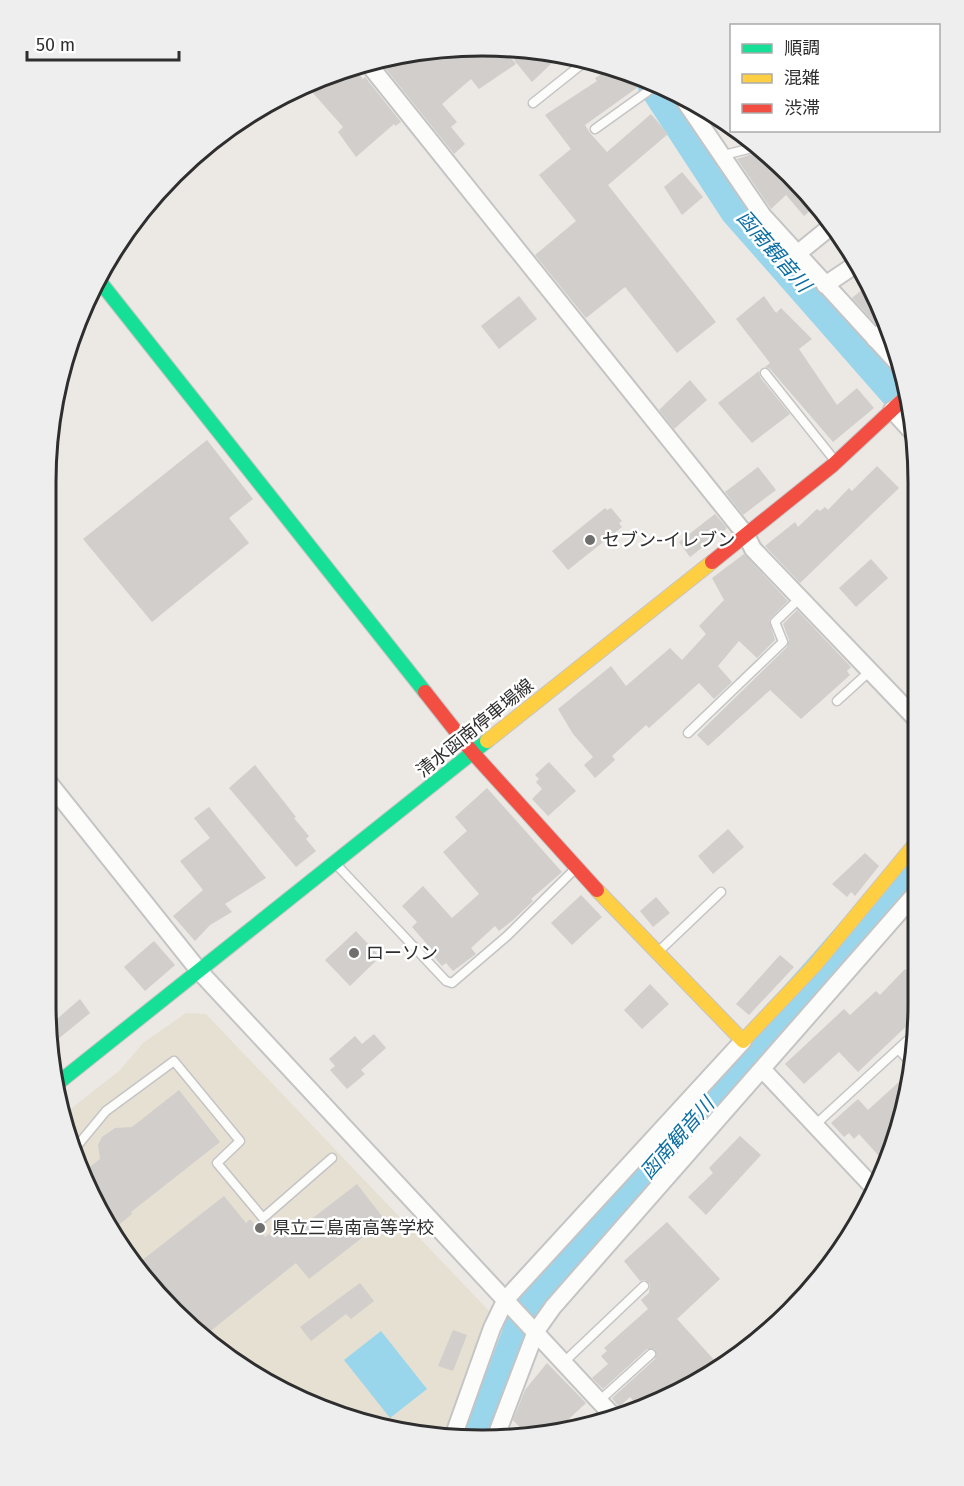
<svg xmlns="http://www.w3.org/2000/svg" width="964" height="1486" viewBox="0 0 964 1486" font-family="'Fira Sans','Noto Sans JP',sans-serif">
<rect width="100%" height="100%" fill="#ece8e4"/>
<path fill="#e6e0d3" d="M186,1013l20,1 285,299 -48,125 -102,-20 -125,-67 -97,-104 -51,-103 -5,-29 56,-44 24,-28z"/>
<path fill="#99d6ec" d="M381,1331l46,58 -37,29 -46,-58z"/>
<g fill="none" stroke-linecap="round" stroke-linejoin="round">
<g stroke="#99d6ec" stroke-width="36">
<path d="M655,83l82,126 173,197"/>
<path d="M481,1437l50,-132 143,-167 242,-274"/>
</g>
</g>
<g fill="#d1cecb">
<path d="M453,46l50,2 13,16 -37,25 -8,-10 -29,25 15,18 -6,5 14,17 -11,10 -73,-91 8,-6 14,-3 5,7 11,-9z"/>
<path d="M528,48l19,3 8,9 -23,22 -18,-22z"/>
<path d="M352,66l11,13 2,-2 36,45 -6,4 -1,-2 -38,33 -18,-25 5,-5 -30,-34 27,-22z"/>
<path d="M615,66l10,3 13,18 -53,38 5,8 17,19 44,-38 17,20 -60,51 108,137 -39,31 -52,-66 -39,31 -51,-63 41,-34 -37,-46 32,-26 -26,-34 52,-34 -2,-3z"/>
<path d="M765,150l53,54 -14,12 -18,-21 -15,14 -34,-50z"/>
<path d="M682,172l21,25 -21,18 -18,-28z"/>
<path d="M870,283l14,32 -9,8 -23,-25z"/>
<path d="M519,296l18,23 -38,30 -18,-23z"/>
<path d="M764,296l12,17 5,-5 31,31 -13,10 38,56 20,-17 17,20 -41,34 -63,-73 -5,-2 5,-4 -34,-44z"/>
<path d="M759,371l1,6 30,37 -38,29 -34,-40z"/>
<path d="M690,380l17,20 -33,29 -15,-19z"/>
<path d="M207,440l46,59 -24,19 20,25 -97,79 -69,-83z"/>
<path d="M877,466l22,22 -99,95 -35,-37 30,-24 3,5 19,-18 3,2 5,-4 3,3 21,-22 3,3z"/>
<path d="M758,467l18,23 -33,25 -18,-23z"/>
<path d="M605,508l2,2 4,-2 11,13 -3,2 3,4 -54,43 -16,-19z"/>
<path d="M715,514l12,14 -2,2 -35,27 -11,-15z"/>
<path d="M744,554l44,47 -19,19 6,20 -18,18 -18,-17 -21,25 14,16 -18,17 -15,-16 -50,45 -3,-3 -34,31 3,4 -20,18 -11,-13 9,-8 -20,-23 -15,-25 53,-43 15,20 44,-38 12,12 24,-26 -7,-8 25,-26 -12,-22z"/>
<path d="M871,559l17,19 -32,29 -17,-19z"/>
<path d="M797,610l54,57 -4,4 3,4 -49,44 -31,-29 -62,56 -11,-11 90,-88 2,-7 -6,-16z"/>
<path d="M549,762l27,29 -28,25 -16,-17 10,-10 -6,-7 3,-3 -4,-4z"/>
<path d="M255,765l41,52 -2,1 15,18 -3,3 10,12 -20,16 -67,-79z"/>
<path d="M487,788l75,84 -31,27 2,2 -21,20 -13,10 -4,-5 -24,22 5,6 -23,17 -7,-8 -4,3 -11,-13 2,-2 -21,-24 5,-5 -15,-16 21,-20 29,32 27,-24 -36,-42 24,-21 -12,-14z"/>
<path d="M209,807l57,71 -41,26 7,8 -22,13 -15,16 -22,-25 30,-26 -23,-29 30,-23 -16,-20z"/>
<path d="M728,829l16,18 -31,27 -15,-18z"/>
<path d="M865,853l14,13 -24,30 -4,-4 -4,5 -15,-13z"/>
<path d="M581,895l21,22 -30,28 -21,-22z"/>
<path d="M656,897l14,16 -17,14 -13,-16z"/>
<path d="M356,931l24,26 -30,29 -25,-26z"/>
<path d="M154,941l21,24 -30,26 -21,-24z"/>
<path d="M780,955l14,12 -45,48 -13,-11z"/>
<path d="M905,969l11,11 -1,38 -57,54 -19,-20 -35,32 -19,-20 59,-55 6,6 26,-24 4,4z"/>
<path d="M650,984l19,20 -27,25 -18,-19z"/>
<path d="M80,999l10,14 -38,31 -3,-18z"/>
<path d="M374,1034l12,14 -25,22 4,4 -18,15 -17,-19 5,-4 -6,-7 26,-23 7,8z"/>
<path d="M911,1071l1,1 -25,93 -28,-31 -5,5 -5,-6 -5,4 -13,-14 27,-24 10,11z"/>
<path d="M179,1090l41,52 -89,70 1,2 -16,13 -5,-7 -4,3 -25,-50 18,-14 -2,-14 4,-8 13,-9 17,-1z"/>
<path d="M740,1136l21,19 -55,60 -18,-18 25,-24 -4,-5z"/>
<path d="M357,1184l28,36 -76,59 -13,-16 -93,74 -67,-72 88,-69 22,27 4,-4 15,18 14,-11 9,11z"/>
<path d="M667,1222l53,57 -43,40 39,43 -31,27 -45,19 -10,-11 -11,10 -7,-9 43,-39v-10h-8l-44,40 -11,-11 16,-14 -7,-8 6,-5 -3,-3 44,-39 -7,-9 8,-7 1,-9 -5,-4 -5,1 -16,-20z"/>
<path d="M360,1283l14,18 -23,18 -5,-5 -35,27 -11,-14z"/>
<path d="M453,1330l14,5 -14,36 -15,-5z"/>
<path d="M547,1363l39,40 -29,27 -32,3 -12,-13 12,-30z"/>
</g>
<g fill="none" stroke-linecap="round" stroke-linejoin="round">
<defs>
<g id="lane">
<path d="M533,103l54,-43"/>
<path d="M595,129l63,-45"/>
<path d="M720,156l40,-10"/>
<path d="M765,373l71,89"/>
<path d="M837,701l33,-30"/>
<path d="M688,733l95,-91 -8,-20 25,-24"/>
<path d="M335,863l111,118 6,2 55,-47 69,-68"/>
<path d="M659,951l62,-59"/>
<path d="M898,1049l16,17"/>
<path d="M815,1125l95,-87"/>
<path d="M72,1152l34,-41 68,-50 66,80 -23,22 46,55 69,-60"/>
<path d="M564,1362l80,-76"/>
<path d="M599,1401l52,-47"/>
</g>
<g id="street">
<path d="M366,61l380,474 7,14 164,171"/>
<path d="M680,94l83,122 141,154"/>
<path d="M797,254l37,-30"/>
<path d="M825,285l33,-22"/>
<path d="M875,339l13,-12"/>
<path d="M892,410l23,25"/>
<path d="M46,779l154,193 415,446"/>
<path d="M763,1070l112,119"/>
<path d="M496,1436l40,-105 17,-24 363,-414"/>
<path d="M452,1440l40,-112 14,-29 237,-258"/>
</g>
<g id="fast">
<path d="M97,278l328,414"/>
<path d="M58,1083l429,-342"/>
</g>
<g id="slow">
<path d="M487,741l225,-179"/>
<path d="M597,890l146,151 72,-76 101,-122"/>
</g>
<g id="jam">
<path d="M712,562l121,-97 75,-70"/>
<path d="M425,692l48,61 124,137"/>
</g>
</defs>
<use href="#lane" stroke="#c5c4c5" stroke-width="11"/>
<use href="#street" stroke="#c5c4c5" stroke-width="20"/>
<use href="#fast" stroke="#c5c4c5" stroke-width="16"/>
<use href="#slow" stroke="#c5c4c5" stroke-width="16"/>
<use href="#jam" stroke="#c5c4c5" stroke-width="16"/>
<use href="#lane" stroke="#fcfcfb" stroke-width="8"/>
<use href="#street" stroke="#fcfcfb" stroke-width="16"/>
<use href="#fast" stroke="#16e098" stroke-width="14"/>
<use href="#slow" stroke="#ffcf43" stroke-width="14"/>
<use href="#jam" stroke="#f24e42" stroke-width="14"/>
</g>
<g fill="#706f6e" stroke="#fff" stroke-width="2">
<circle cx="590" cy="540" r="6"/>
<circle cx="354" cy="953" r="6"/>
<circle cx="260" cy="1228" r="6"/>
</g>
<g text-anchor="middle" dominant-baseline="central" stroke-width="5" stroke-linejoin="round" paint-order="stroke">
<g font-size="18" fill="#2e2e2e" stroke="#fff" text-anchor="start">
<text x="602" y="540">セブン-イレブン</text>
<text x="366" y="953">ローソン</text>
<text x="272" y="1228">県立三島南高等学校</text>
</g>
<g font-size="18" fill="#2e2e2e" stroke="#fff">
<text transform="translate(475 728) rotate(-39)">清水函南停車場線</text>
</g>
<g font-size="20" font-style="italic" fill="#0d6fa3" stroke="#fff">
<text transform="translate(774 251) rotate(49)">函南観音川</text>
<text transform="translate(677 1138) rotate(-49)">函南観音川</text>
</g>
</g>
<path d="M0 0H964V1486H0ZM482 56H482A426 426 0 0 1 908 482V1004A426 426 0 0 1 482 1430H482A426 426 0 0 1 56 1004V482A426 426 0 0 1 482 56Z" fill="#eee" fill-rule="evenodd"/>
<path fill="none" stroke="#2e2e2e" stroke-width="3" d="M482 56H482A426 426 0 0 1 908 482V1004A426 426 0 0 1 482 1430H482A426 426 0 0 1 56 1004V482A426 426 0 0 1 482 56Z"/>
<rect x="730" y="24" width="210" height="108" fill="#ffffff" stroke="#ababab" stroke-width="1.5"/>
<rect x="742" y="44" width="30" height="9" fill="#16e098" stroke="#ababab" stroke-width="1.5"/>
<text x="784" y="54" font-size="18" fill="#2e2e2e">順調</text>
<rect x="742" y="74" width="30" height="9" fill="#ffcf43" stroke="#ababab" stroke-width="1.5"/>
<text x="784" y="84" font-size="18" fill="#2e2e2e">混雑</text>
<rect x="742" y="104" width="30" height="9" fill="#f24e42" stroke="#ababab" stroke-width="1.5"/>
<text x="784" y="114" font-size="18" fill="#2e2e2e">渋滞</text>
<path d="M27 51v9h152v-9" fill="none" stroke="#2e2e2e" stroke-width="3"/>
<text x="36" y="51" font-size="18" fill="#2e2e2e" stroke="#ffffff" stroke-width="4.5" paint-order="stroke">50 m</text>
</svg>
